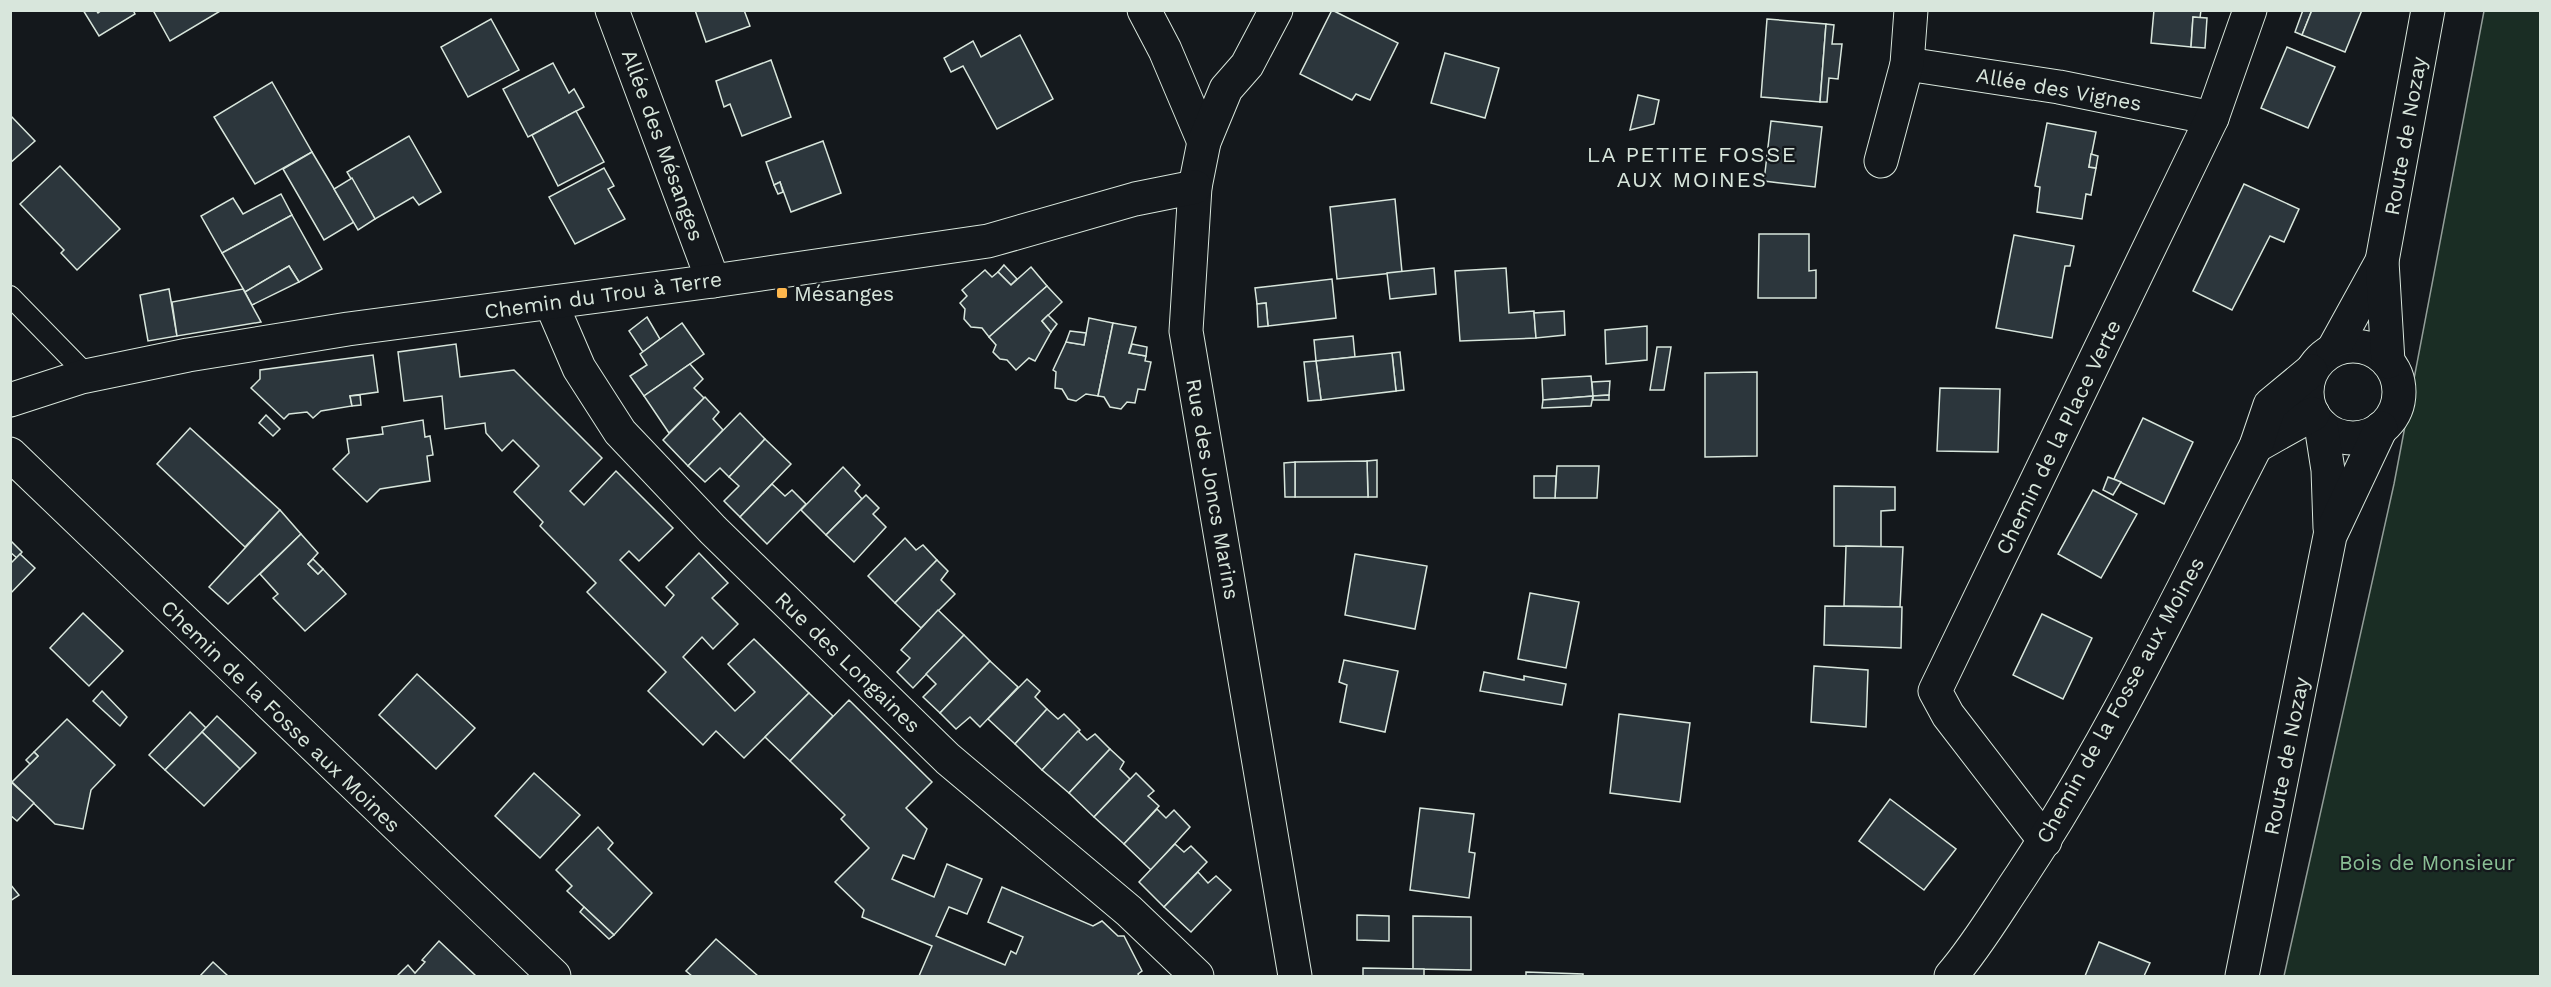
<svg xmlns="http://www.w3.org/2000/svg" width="2551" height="987" viewBox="0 0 2551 987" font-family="'Work Sans',sans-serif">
<rect width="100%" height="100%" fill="#14181c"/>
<path fill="#1a2d24" stroke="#939e99" stroke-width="1.5" d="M2484,11h56v965h-256l110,-492z"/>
<g fill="#2c363c" stroke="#d8e6dc" stroke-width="1.5">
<path d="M83,10h13l2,3 4,-3h31l2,4 -36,22z"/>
<path d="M157,10h65l-52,31 -16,-29z"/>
<path d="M695,10h49l6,16 -44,16z"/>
<path d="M1332,10l66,33 -28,57 -14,-6 -4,6 -52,-26z"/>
<path d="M2154,10h47l-1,8 -7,-1 -2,30 -40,-4z"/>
<path d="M2303,10h9l-10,25 -7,-3z"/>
<path d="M2312,10h50l-17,42 -43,-17z"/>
<path d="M2193,17l14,1 -2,30 -14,-1z"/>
<path d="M491,19l28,51 -51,27 -27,-50z"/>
<path d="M1767,19l59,5 -6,78 -59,-5z"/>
<path d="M1826,24l8,1 -2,19h10l-4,35 -9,-1 -2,24h-7z"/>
<path d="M1020,35l33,64 -56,30 -34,-63 -12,6 -7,-14 29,-17 8,16z"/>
<path d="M2287,47l48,20 -27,61 -47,-20z"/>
<path d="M1445,53l54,15 -14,50 -54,-15z"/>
<path d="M771,60l20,57 -49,19 -12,-32 -6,3 -8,-26z"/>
<path d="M553,63l16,30 5,-4 10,18 -56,30 -25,-48z"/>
<path d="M272,82l40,70 -57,32 -41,-67z"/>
<path d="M1638,95l21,5 -5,24 -24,6z"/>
<path d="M576,111l28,51 -46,24 -26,-51z"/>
<path d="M10,115l25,26 -25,22z"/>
<path d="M1771,121l51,6 -7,60 -51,-6z"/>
<path d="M2047,123l49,9 -7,35 7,1 -5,27 -5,-1 -4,25 -45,-7 3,-25 -5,-1z"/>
<path d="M409,136l32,56 -22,13 -6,-8 -38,22 -28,-47z"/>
<path d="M823,141l18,52 -50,19 -11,-30 -6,3 -8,-23z"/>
<path d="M312,152l42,70 -30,18 -41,-71z"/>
<path d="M2091,154l7,2 -2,12 -7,-1z"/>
<path d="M60,166l60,63 -43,41 -16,-17 3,-3 -44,-46z"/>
<path d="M604,168l10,18 -6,3 17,30 -50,25 -26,-47z"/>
<path d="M352,178l23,41 -17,11 -24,-41z"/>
<path d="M780,182l3,10 -5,2 -4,-9z"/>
<path d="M2244,184l55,25 -15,33 -14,-6 -38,74 -39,-19z"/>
<path d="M281,194l11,21 -70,38 -21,-37 32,-18 10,16z"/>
<path d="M1395,199l7,73 -65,7 -7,-72z"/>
<path d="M292,215l30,54 -23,13 -10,-16 -44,26 -23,-39z"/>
<path d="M1759,234h50v37l7,-1v28h-58z"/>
<path d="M2014,235l60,11 -4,20h-5l-13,72 -56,-10z"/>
<path d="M1004,265l13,14 -6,6 -13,-13z"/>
<path d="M289,266l10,16 -47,23 -7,-13z"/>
<path d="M1031,267l16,19 -58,51 -7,-9 -11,-1 -7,-8 1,-10 -5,-6 7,-7 -5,-6 23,-20 7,7 6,-5 13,13z"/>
<path d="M1434,268l2,26 -46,5 -3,-26z"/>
<path d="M1506,268l3,45 25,-2 2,27 -76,3 -5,-70z"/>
<path d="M1332,279l4,39 -68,8 -2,-23 -9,1 -2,-16z"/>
<path d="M1047,286l15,16 -20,19 9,11 -16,29 -6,-3 -13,12 -9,-10 -7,-1 -7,-7 3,-7 -7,-8z"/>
<path d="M169,289l8,47 -29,5 -8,-46z"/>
<path d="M243,289l18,33 -84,14 -5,-34z"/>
<path d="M1266,303l2,23 -10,1 -1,-23z"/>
<path d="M1564,311l1,24 -29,3 -2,-25z"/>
<path d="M1048,315l9,9 -6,8 -9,-11z"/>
<path d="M647,317l13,22 -17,13 -14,-21z"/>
<path d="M1089,318l24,5 -15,73 -12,-2 -10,7 -8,-2 -6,-10 -7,-1 1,-16 -3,-2 13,-28 18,3z"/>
<path d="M682,323l22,31 -60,42 -14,-20 17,-11 -7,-11z"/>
<path d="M1113,323l23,4 -7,26 17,3 -1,5 6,1 -6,28 -7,-1 -3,14 -8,-1 -6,7 -11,-2 -6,-10 -6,-1z"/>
<path d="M1647,326v34l-41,4 -1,-34z"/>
<path d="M1070,331l16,2 -2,12 -18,-3z"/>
<path d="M1353,336l2,21 -39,4 -2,-21z"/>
<path d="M456,344l4,33 54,-7 88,88 -32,33 14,14 32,-34 57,57 -34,33 -10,-10 -9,9 45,46 9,-11 -8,-8 33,-34 29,30 -16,15 26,26 -25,25 -11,-12 -19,20 52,54 20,-19 -27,-28 26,-25 55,54 -65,65 -28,-27 -13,14 -55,-54 18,-19 -79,-80 9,-9 -56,-57 3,-4 -29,-30 25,-26 -26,-26 -11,11 -16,-18 -1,-10 -40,6 -3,-33 -38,5 -6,-49z"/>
<path d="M1132,344l15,3 -1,9 -17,-3z"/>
<path d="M1657,347h14l-7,43h-14z"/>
<path d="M1400,352l4,38 -8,1 -4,-38z"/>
<path d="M1392,353l4,38 -75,9 -5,-39z"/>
<path d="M373,355l5,37 -28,4 2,10 -31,5 -8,7 -6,-6 -18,2 -5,5 -33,-31 9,-9v-9z"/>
<path d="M1316,361l5,39 -13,1 -4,-39z"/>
<path d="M690,364l13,15 -9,9 10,10 -35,35 -25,-37z"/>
<path d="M1757,372v84l-52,1v-84z"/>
<path d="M1591,376l2,20 -50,4 -1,-21z"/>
<path d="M1610,381l-1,14 -16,1 -1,-14z"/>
<path d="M1940,388l60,1 -2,63 -61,-1z"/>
<path d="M360,395l1,10 -9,1 -2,-10z"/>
<path d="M1609,395v5h-16v-4z"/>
<path d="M1593,396l-2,10 -49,2 1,-8z"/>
<path d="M705,397l14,15 -6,7 10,11 -35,36 -25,-26z"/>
<path d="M740,413l25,26 -36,38 -9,-9 -15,14 -17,-16z"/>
<path d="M266,415l14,14 -7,7 -14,-13z"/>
<path d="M2143,418l50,24 -29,62 -50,-25z"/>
<path d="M423,420l2,17 5,-1 3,19 -6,1 3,25 -50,8 -13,13 -34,-33 16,-16 -2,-14 36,-5 -1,-7z"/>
<path d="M190,428l90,82 -35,37 -88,-83z"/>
<path d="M765,439l26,25 -51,53 -16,-16 15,-15 -10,-9z"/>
<path d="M1377,460v37h-9l-1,-36z"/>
<path d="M1367,461l1,36h-73v-35z"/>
<path d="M1295,462v35h-10l-1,-34z"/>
<path d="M1557,466h42l-2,32h-42z"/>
<path d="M843,467l17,18 -5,6 7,8 -36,36 -25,-25z"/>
<path d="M1534,476h22l-1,22h-21z"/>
<path d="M2108,477l13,5 -8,13 -10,-5z"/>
<path d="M772,484l13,12 7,-6 14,14 -39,40 -27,-27z"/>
<path d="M1834,486l61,1v23l-14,1v36l-47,-1z"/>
<path d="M2093,490l44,24 -36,64 -43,-24z"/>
<path d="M866,495l13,13 -6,6 13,13 -32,35 -28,-27z"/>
<path d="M280,510l21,24 -73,70 -19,-17z"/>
<path d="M301,534l17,19 -10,11 10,10 5,-5 23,25 -41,37 -32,-33 5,-4 -18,-20z"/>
<path d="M905,538l11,12 7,-5 14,15 -42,43 -27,-27z"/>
<path d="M10,540l12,12 -5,6 -7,-6z"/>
<path d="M1846,546l57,1 -3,60 -56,-1z"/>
<path d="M20,554l15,14 -25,26v-30z"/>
<path d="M1355,554l72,12 -12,63 -70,-14z"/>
<path d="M313,559l10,10 -5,5 -10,-10z"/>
<path d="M937,560l11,11 -7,9 14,14 -34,34 -26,-25z"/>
<path d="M1530,593l49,9 -13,66 -48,-9z"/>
<path d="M1825,606l77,1 -1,41 -77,-3z"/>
<path d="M938,610l26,25 -51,53 -16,-16 13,-14 -9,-8z"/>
<path d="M83,613l40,38 -34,35 -39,-38z"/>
<path d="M2042,614l50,24 -29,61 -50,-24z"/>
<path d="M964,635l26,26 -50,52 -17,-16 13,-13 -10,-10z"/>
<path d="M1344,660l54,11 -13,61 -45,-10 7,-37 -8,-3z"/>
<path d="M990,661l28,26 -38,40 -10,-10 -14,12 -16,-16z"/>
<path d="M1814,666l54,4 -2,57 -55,-5z"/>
<path d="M1484,672l40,8v-4l42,8 -4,21 -82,-14z"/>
<path d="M417,674l58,54 -39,41 -57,-54z"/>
<path d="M1027,679l13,12 -5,6 12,12 -32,35 -27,-25z"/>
<path d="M102,691l25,26 -7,9 -27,-25z"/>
<path d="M809,693l24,23 -43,45 -25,-24z"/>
<path d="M849,700l83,82 -26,26 21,21 -13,30 -11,-4 -11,24 42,18 13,-33 35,15 -15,35 -18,-7 -13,29 69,29 6,-14 5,3 7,-17 -35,-15 14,-35 91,39 9,-5 16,15h6l18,35 -4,3 1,2h-220l13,-30 -70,-29 2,-7 -29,-28 34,-34 -28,-29 4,-4 -55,-54z"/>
<path d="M1047,709l11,10 6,-5 16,16 -38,40 -27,-26z"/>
<path d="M190,712l16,16 -41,42 -16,-15z"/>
<path d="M1619,714l71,9 -10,79 -70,-9z"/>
<path d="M217,716l39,37 -16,16 -38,-37z"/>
<path d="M67,719l48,46 -24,25 -8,39 -28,-5 -43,-42 26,-26 -4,-4z"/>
<path d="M1078,731l9,9 8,-6 15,15 -41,44 -27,-23z"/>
<path d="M202,732l38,37 -36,37 -39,-36z"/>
<path d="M1110,749l14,13 -4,7 10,10 -36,38 -25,-24z"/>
<path d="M34,752l4,4 -8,8 -4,-4z"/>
<path d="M534,773l46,42 -40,43 -45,-42z"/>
<path d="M1136,773l18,18 -6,5 11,10 -35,38 -30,-27z"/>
<path d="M10,781l24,22 -17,18 -7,-6z"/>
<path d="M1890,799l66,50 -32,41 -65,-49z"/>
<path d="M1420,808l54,6 -5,38 6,1 -6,45 -59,-8z"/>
<path d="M1157,809l9,9 8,-8 16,17 -39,43 -27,-26z"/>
<path d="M598,827l15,16 -5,6 44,44 -38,42 -47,-44 5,-5 -16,-16z"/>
<path d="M1175,844l9,8 7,-6 16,16 -43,45 -25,-25z"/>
<path d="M1198,872l10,11 8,-7 15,14 -40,42 -27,-25z"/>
<path d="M10,884l9,11 -9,6z"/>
<path d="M584,907l30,28 -5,4 -29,-27z"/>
<path d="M1357,915l32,1v25l-32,-1z"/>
<path d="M1413,916l58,1v53l-58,-1z"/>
<path d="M716,939l42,37h-66l-6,-5z"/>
<path d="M439,941l37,35h-79l11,-11 7,8 10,-11 -3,-2z"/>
<path d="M2099,942l51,21 -6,13h-59z"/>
<path d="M213,962l15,14h-28z"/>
<path d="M1363,968l61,1v7h-61z"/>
<path d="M1526,972l57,2v2h-57z"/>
</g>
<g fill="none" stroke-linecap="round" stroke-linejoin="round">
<defs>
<path id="lane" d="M10,296l78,80"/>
<g id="street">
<path d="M612,10l101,271"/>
<path d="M1144,10l21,40 39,92"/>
<path d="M1276,10l-29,55 -21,24 -22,53 -9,45 -9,144 109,645"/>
<path d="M1907,64l152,23 153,31"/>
<path d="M1881,161l26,-97 4,-54"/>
<path d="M551,303l28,65 41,64 93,98 235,229 181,152 68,65"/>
<circle cx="2353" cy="392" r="46"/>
<path d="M2333,350l49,-89"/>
<path d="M2388,362l-6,-101 46,-251"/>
<path d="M10,400l71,-23 107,-22 160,-26 365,-48 275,-40 147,-42 60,-12"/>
<path d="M2321,425l7,45 2,58"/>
<path d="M2256,446l57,-32"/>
<path d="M10,454l544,522"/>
<path d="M2045,841l-97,-126 -13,-24 277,-573 38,-108"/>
<path d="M1951,976c26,-30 47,-66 70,-100 90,-136 160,-285 235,-430l14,-41 41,-34"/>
<path d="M2242,976l88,-440 51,-108"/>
</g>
</defs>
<use href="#lane" stroke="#d8e6dc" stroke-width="22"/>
<use href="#street" stroke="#d8e6dc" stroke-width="35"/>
<use href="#lane" stroke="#14181c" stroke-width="20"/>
<use href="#street" stroke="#14181c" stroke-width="33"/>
</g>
<rect fill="#ffb74d" stroke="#14181c" stroke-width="2" x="776" y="287" width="12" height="12" rx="3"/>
<g text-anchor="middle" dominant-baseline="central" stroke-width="4.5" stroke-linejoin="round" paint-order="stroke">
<g font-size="21" fill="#d8e6dc" stroke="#14181c">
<text transform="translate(2059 89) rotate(10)">Allée des Vignes</text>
<text transform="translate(2405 136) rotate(-80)">Route de Nozay</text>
<text transform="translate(663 145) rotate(70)">Allée des Mésanges</text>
<text transform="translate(603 295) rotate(-8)">Chemin du Trou à Terre</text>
<text transform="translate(2058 437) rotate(-64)">Chemin de la Place Verte</text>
<text transform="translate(1213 489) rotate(80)">Rue des Joncs Marins</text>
<text transform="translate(848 662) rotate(44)">Rue des Longaines</text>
<text transform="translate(2120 700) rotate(-61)">Chemin de la Fosse aux Moines</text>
<text transform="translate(281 716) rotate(44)">Chemin de la Fosse aux Moines</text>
<text transform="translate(2286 756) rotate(-79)">Route de Nozay</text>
</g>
<g font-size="21" fill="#d8e6dc" stroke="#14181c" text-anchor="start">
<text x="794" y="293">Mésanges</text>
</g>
<g font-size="21" fill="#8ac095" stroke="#14181c">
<text x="2427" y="862">Bois de Monsieur</text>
</g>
<g font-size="22" letter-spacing="1.5" fill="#d8e6dc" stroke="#14181c">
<text x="1692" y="154">LA PETITE FOSSE<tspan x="1692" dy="25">AUX MOINES</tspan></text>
</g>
</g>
<rect width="2551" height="987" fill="none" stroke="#d8e6dc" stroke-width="24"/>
</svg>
